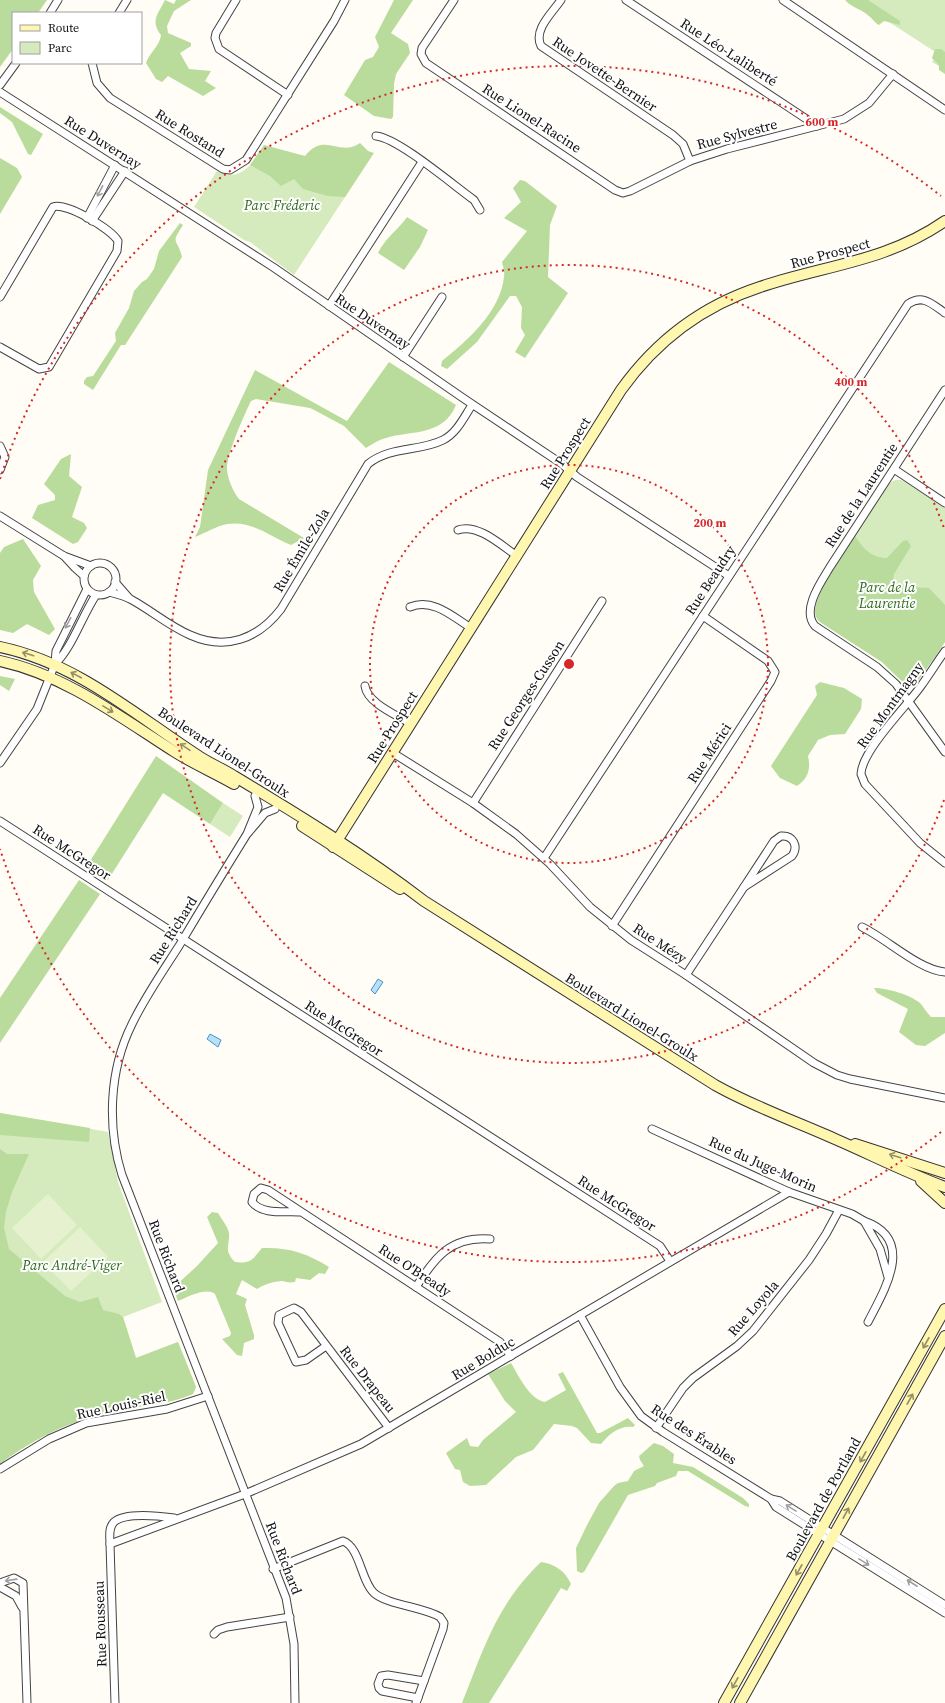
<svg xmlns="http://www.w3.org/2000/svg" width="945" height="1703" viewBox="0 0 945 1703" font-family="'Source Serif 4',serif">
<rect width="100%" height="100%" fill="#fffdf5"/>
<g fill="#d5ebbd">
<path d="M855,0h90v70l-13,-8 5,-9z"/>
<path d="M254,161l106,13 -66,101 -44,-33 -6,-2 -50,-33 23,-36c15,9 27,2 37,-10z"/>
<path d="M895,480h6l6,3 38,25v134l-27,39 -9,3 -10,-5 -17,-17 -62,-40c-3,-3 -5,-6 -5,-10 0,-24 58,-104 73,-128z"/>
<path d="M223,803l20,13 -13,21 -20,-13z"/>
<path d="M0,1113l108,19 10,50 44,120 -39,15 13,41 42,-16 18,45 -3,7c-23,10 -47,11 -72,16 -45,8 -84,26 -121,54z"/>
</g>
<g fill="#b9dc9c">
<path d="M0,0h47l-9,13h-25v36l-13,18z"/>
<path d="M165,0l9,4 2,-4h15l-17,11 -7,15 1,7 23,10v3l-11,7 9,16 22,2 -6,10 11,7 -13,8 -35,-20 -6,6 -6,-3 -10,-16c3,-10 14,-17 15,-28 -11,-14 -3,-21 4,-35z"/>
<path d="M394,0h19l-22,33 17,11 2,9 -14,21 -2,10 -1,33 -2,2 -17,-3 -30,-21 21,-35 8,-3 6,-10 -4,-10z"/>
<path d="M845,0h23l32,21v4l-16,-4 -5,4c-5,-3 -6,-6 -10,-9 -7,-7 -17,-8 -24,-16z"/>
<path d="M935,49h6l4,3v22l-6,-4v-5l-7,-7z"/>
<path d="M0,107l43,27 -12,21 -3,-1 -16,-32 -12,-9z"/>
<path d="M360,143l8,8 6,2 -29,44 -17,-1 -25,-7 -9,-10 -13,7 -11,-10 -20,-11 14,-20 41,11c20,-25 34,2 55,-13z"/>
<path d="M0,158l17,10 5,9 -22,37z"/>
<path d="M520,180l5,1 32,25 -7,19 -2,52 20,16 -43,65 -10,-6 10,-17 -4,-7 1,-21 -6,-11h-6l-33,46 -30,27 -6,-3 1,-5c26,-21 58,-49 62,-84 1,-5 -1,-11 -2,-15l25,-31 -23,-13 17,-16 -8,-14z"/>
<path d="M407,217l21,13 -8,17 -16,23 -26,-17c7,-15 20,-23 29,-36z"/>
<path d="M180,223l3,2c-13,20 -6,12 -1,32l-57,88h-4l-28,45 -9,-6v-3l3,-4 6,-1 23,-35 -1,-8 14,-25 5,-17 8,-9 5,-3 7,-10 5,-18z"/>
<path d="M389,362l67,43c-14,34 -49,24 -76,35 -5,2 -9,5 -14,8l-22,-22 -26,-14 -8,-4 -54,-9 -5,2c-7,14 -24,53 -24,67 0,9 6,24 12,31l65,39 -13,7c-21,-8 -39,-25 -64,-21 -10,2 -22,9 -32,13l5,-10 8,-57 47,-100 92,51z"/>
<path d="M71,454l-2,22 13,11 -10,30 12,6 3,5 -9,14 -5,2 -41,-26 6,-13 17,-5v-5l-11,-11 17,-25z"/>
<path d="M855,536c8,12 16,22 32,22l16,-17 4,-1 4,6 -17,28 -1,6c6,9 26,7 36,8l16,17v37l-27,39 -9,3 -5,-1 -22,-21 -62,-40c-3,-3 -5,-6 -5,-11 1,-19 29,-58 40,-75z"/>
<path d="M23,539l18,27 -8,14 1,12 21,37 -6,6 -22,-11 -14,9 -13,-3v-77l4,-6z"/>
<path d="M0,676l15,3 -6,12 -9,-6z"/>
<path d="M820,682l24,6 18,11 -1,10 -16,25 -15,1 -12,5 -10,16c3,13 0,23 -11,30l-17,-8 -9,-12 46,-71 -2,-9z"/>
<path d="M156,756l67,47 -13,21 -47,-31 -55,87 -21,-14z"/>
<path d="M79,880l21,14 -100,149v-45z"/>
<path d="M874,988c13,0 38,7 47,16 3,4 6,9 10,13h14v16l-20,13 -9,-1 -17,-13 9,-23 -31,-16z"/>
<path d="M0,1113l90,15 -1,14 -89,-7z"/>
<path d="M0,1149l7,5h22l-17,38 -6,20 -2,16 5,21 56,47 15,6 18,-5 5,13 16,4 4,3 13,41 42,-16 18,45 -3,7c-23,10 -47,11 -72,16 -45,8 -84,26 -121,54z"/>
<path d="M212,1212l6,1c3,5 10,14 11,20 1,14 -6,16 6,29 16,2 18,-3 27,-14 26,-1 45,5 67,19l-4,7 -6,-1 -9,7 -14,-2 -1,4c-6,1 -8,0 -13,-1 -8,0 -19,4 -25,8l-15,-9 -6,14 11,5 -2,6 9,30v4l-10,4 -2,13 -5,-1 -15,-16 8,-3 1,-3 -16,-39c-9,-7 -27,3 -37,7l-5,-13 24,-22 21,-23 -11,-26z"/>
<path d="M511,1363c8,13 18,36 34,39l21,-12 -8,-16 5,-2 34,61h3l28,-15 7,7 -2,2c-13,-2 -24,7 -32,17l-10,-1 -14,-15 -5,-2 -18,-2 -21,26 -17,7 -30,28 -16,1 -7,-4 -3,-12 -5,-1 -9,-16 21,-15 3,8 8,1 5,-7 33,-28 -11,-11 -17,-27z"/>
<path d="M654,1443l9,3 11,8 -1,9 20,4 50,31 6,6v3l-4,-1 -57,-35h-10l-2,5 -19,7 -2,3 -27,9 -44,77 -3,1 -4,-2 -1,-23 11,-23 12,-22 15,-17 4,-3 10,-2 6,-10 10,-5 -4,-6 -1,-4c3,-2 13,-12 15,-13z"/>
<path d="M541,1562c14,2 24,9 30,22l-4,7 -6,-3 -72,115h-27c22,-55 35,-99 79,-141z"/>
</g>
<g fill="#e6f2cf">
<path d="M48,1194l29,31 -36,34 -29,-31z"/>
<path d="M80,1227l28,30 -37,34 -28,-29z"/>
</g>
<g fill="#b9e0f7" stroke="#3f96cf">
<path d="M378,979l5,3 -8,12 -4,-4z"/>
<path d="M210,1034l11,6 -3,7 -11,-8z"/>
</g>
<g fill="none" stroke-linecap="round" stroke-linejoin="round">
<defs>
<g id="street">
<path d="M236,0l-20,33 -1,5 4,11 69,46"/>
<path d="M454,0l-32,48 -1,6 5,9 189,127 8,3 7,-2 60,-30 37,-12 117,-30 25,-16 24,-29"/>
<path d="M561,0c-9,13 -28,30 -20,46l132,89 10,9 7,17"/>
<path d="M626,0l191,126"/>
<path d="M783,0l162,110"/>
<path d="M50,13l8,-13"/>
<path d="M119,13l8,-13"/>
<path d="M92,63l5,20 13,15 113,71 7,1 16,-10 88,-139 11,-21"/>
<path d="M0,85l16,-22"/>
<path d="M0,92l273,175 190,131 99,66 15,13 152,99"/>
<path d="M376,136c22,2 77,49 98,64l6,10"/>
<path d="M87,218l28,-53"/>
<path d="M92,221l33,-50"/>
<path d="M0,297l53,-90c13,-5 58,22 65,34l-1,10 -68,116 -10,2 -39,-22"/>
<path d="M329,306l93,-144"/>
<path d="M403,357l39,-60"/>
<path d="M945,390l-115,177c-9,15 -29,43 -15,59l62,41 19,17 49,68"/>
<path d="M0,446l5,11 -5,13"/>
<path d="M894,469l51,34"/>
<path d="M0,516l64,40 27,10"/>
<path d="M458,530c20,-7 44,16 59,26"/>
<path d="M64,556l11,12 9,8"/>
<circle cx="100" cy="579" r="16"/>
<path d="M115,582l14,16"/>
<path d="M109,592c8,2 16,4 23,8 20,11 37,26 58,35 36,16 68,4 91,-26l87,-145c22,-18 51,-12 75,-24 14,-7 21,-23 29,-35"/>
<path d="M410,607c23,-9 42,9 61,21"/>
<path d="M945,651c-8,11 -16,24 -24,35 -14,20 -59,64 -60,88l4,10 55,59 25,20"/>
<path d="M55,664c17,-16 27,-48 41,-69"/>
<path d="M365,686c2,17 32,29 46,38"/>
<path d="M393,753l80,50 43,31 34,30 40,43 41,33 55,35 128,88 23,12 13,4 95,19"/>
<path d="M0,763l37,-54 18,-45 1,-13 31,-62"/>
<path d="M255,796l3,11 -11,27c-23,37 -46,75 -68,112 -16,25 -34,51 -47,78 -23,46 -25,103 -10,151l164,423 8,46 1,59"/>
<path d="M473,803l129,-202"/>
<path d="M0,821l660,425 10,15"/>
<path d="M248,833l17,-20 10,-4"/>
<path d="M781,836c12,-1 18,10 11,20l-48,31 30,-46z"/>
<path d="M544,858l364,-554c15,-10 24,0 37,9"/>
<path d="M612,926l159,-245 4,-9 -7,-11 -65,-45"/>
<path d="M862,927c25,12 57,43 83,45"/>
<path d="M686,975l58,-88"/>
<path d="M652,1129l137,63 63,22 12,7"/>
<path d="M299,1212c-14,-1 -37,3 -47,-10l2,-8 7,-6 7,2 232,152 11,14"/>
<path d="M416,1287c19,-30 35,-51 74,-48"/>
<path d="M580,1315l40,72 21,29 22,16 108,67 5,8 169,106"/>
<path d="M868,1322c17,-33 48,-83 -4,-101l16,28 8,28"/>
<path d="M326,1346l-20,14 -10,2 -18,-39 1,-8 15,-7 7,4 88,116"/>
<path d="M656,1428l27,-40 10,-10 44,-32 16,-15 56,-71 17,-26 13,-24"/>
<path d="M0,1469l49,-30 37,-16 81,-14 41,-13"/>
<path d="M771,1499l9,2 165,104"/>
<path d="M110,1544l135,-50 116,-50 428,-252"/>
<path d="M273,1569l70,-28c17,6 18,40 31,52 14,12 49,14 66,24l4,6 -1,6 -27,74"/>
<path d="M0,1583l14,-5 9,5 4,120"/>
<path d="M0,1587l16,9 6,11"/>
<path d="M214,1634l4,-4 9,-3 63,-10"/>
<path d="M418,1698l-36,-7 -3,-3 -1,-4 3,-8 7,-1 36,6"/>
<path d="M115,1703l-5,-159c0,-7 -2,-16 4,-22 11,-10 46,-6 60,-4"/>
</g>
<g id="secondary">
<path d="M0,647c77,16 135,68 200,110 11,7 23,12 34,19 65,39 130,79 190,125l291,184c39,22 80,36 120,54 37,16 72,34 110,48"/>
<path d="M0,661c65,14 120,56 175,91 19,12 40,21 59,32"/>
<path d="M302,826l98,63"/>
<path d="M333,847l288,-457c35,-49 81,-84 139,-103 65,-22 126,-25 185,-66"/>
<path d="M855,1144l90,29"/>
<path d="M921,1181l24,22"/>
<path d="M724,1703l221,-394"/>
<path d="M740,1703l205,-367"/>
</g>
</defs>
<use href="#street" stroke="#444" stroke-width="9"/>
<use href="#secondary" stroke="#333" stroke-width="12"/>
<use href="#street" stroke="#fff" stroke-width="7"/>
<use href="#secondary" stroke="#fff6b0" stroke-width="10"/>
</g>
<defs><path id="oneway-shaft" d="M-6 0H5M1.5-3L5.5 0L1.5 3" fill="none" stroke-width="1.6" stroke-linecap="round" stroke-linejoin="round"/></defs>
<g stroke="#a0a0a0">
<use href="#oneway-shaft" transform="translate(100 191) rotate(117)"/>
<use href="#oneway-shaft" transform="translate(68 623) rotate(118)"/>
<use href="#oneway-shaft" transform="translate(791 1508) rotate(-148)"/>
<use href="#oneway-shaft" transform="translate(864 1562) rotate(32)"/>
<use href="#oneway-shaft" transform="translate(11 1580) rotate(172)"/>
<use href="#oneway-shaft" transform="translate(912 1583) rotate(-147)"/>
</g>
<g stroke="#948f68">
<use href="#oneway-shaft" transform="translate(28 654) rotate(-163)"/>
<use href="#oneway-shaft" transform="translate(76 675) rotate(-152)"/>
<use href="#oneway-shaft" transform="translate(108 709) rotate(31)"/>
<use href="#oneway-shaft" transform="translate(185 747) rotate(-146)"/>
<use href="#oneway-shaft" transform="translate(895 1156) rotate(-162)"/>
<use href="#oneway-shaft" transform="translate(926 1343) rotate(119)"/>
<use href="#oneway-shaft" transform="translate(910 1399) rotate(-61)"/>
<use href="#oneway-shaft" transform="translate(863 1457) rotate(119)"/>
<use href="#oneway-shaft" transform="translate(846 1513) rotate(-61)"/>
<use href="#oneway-shaft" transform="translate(799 1570) rotate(119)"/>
<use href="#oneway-shaft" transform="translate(735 1683) rotate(119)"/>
</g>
<g fill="none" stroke="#d62828" stroke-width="2" stroke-dasharray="2 4">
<circle cx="569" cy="664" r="199"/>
<path d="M944 800A399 399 0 1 1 944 528"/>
<path d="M941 1132A598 598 0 0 1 0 849M0 479A598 598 0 0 1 941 196"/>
</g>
<g text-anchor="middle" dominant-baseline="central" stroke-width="4" stroke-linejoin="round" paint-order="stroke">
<g font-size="14" fill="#111" stroke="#fff">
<text transform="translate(729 52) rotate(33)">Rue Léo-Laliberté</text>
<text transform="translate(605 74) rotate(34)">Rue Jovette-Bernier</text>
<text transform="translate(532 118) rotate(33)">Rue Lionel-Racine</text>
<text transform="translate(190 133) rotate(32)">Rue Rostand</text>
<text transform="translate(737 134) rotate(-15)">Rue Sylvestre</text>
<text transform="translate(103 142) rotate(32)">Rue Duvernay</text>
<text transform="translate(830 253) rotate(-15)">Rue Prospect</text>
<text transform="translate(373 321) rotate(34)">Rue Duvernay</text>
<text transform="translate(565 453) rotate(-58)">Rue Prospect</text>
<text transform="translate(861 495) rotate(-57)">Rue de la Laurentie</text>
<text transform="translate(301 550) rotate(-59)">Rue Émile-Zola</text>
<text transform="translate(710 580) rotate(-57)">Rue Beaudry</text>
<text transform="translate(526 695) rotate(-57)">Rue Georges-Cusson</text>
<text transform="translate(890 705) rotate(-54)">Rue Montmagny</text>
<text transform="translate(392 727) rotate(-58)">Rue Prospect</text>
<text transform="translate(224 752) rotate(33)">Boulevard Lionel-Groulx</text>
<text transform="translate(709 753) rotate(-57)">Rue Mérici</text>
<text transform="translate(72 852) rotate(33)">Rue McGregor</text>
<text transform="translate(173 930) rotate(-58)">Rue Richard</text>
<text transform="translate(660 943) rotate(33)">Rue Mézy</text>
<text transform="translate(632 1017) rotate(32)">Boulevard Lionel-Groulx</text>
<text transform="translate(344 1028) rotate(33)">Rue McGregor</text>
<text transform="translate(763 1164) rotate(24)">Rue du Juge-Morin</text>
<text transform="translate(617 1203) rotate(33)">Rue McGregor</text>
<text transform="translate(167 1256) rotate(69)">Rue Richard</text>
<text transform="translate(415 1270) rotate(33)">Rue O'Bready</text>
<text transform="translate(753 1308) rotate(-49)">Rue Loyola</text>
<text transform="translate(483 1358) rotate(-31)">Rue Bolduc</text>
<text transform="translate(368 1379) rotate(52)">Rue Drapeau</text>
<text transform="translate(121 1405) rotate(-12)">Rue Louis-Riel</text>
<text transform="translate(694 1434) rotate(33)">Rue des Érables</text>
<text transform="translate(823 1499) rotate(-61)">Boulevard de Portland</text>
<text transform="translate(284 1558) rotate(69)">Rue Richard</text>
<text transform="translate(100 1624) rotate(-92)">Rue Rousseau</text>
</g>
<g font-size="14" font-style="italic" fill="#2f6b1f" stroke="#fff">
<text x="282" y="205">Parc Fréderic</text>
<text x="887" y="587">Parc de la<tspan x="887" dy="16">Laurentie</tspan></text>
<text x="72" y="1265">Parc André-Viger</text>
</g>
</g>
<circle cx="569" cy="664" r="6" fill="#d62828" stroke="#fff" stroke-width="2"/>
<g font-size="12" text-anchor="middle" font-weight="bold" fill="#d62828" stroke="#fff" stroke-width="4" stroke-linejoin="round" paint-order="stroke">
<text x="822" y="126">600 m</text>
<text x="851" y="386">400 m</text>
<text x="710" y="527">200 m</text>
</g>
<rect x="12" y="12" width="130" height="52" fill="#ffffff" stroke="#a0a0a0"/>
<rect x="20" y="25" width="20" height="6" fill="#fff6b0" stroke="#a0a0a0"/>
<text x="48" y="32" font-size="12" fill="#111111">Route</text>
<rect x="20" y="42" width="20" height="12" fill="#d5ebbd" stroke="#a0a0a0"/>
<text x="48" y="52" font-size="12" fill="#111111">Parc</text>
</svg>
